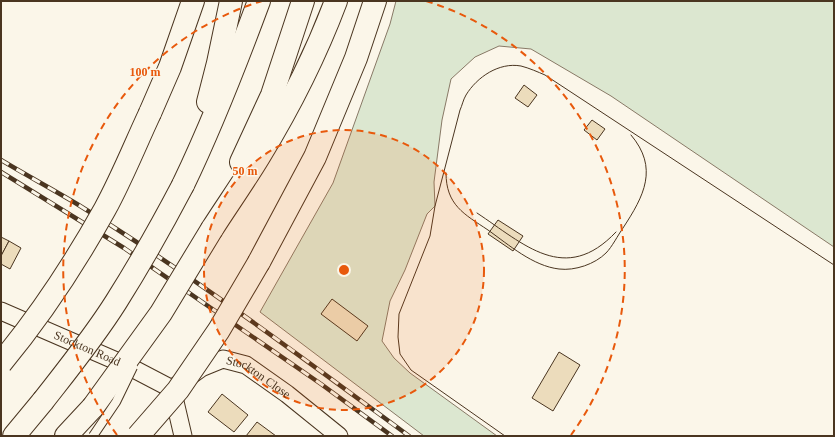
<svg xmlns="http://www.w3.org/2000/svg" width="835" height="437" viewBox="0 0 835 437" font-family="'Times New Roman',serif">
<rect width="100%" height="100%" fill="#fbf6e9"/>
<path fill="#dce7d0" stroke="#887966" d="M396,1h438v246l-223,-151 -80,-47 -32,-3 -24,11 -24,22 -9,41 -8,62 1,24 -8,8 -22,56 -15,31 -8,40 12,17 16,15 87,63h-73l-164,-124 73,-129 57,-159z"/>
<g fill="#ecdcbc" stroke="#4a3520">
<path d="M524,85l13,10 -9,12 -13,-9z"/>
<path d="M592,120l13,9 -8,11 -13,-10z"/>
<path d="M498,220l25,16 -10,15 -25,-17z"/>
<path d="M1,237l8,4 -8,15z"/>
<path d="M9,241l12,7 -11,21 -9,-5v-8z"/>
<path d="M332,299l36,27 -11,15 -36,-27z"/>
<path d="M559,352l21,13 -27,46 -21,-13z"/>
<path d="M222,394l26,21 -14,17 -26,-20z"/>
<path d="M257,422l19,14h-30z"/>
</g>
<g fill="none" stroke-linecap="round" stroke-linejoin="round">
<defs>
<g id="minor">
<path id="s1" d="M1,311l127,55 44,23"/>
<path id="s2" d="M183,436l-11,-47 29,-21 22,-9 23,6 41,29 52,42"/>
</g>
<g id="secondary">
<path d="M150,113l20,-46 23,-66"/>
<path d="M259,262l56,-105 41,-99 19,-57"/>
</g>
<g id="motorway">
<path d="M208,102l10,-39 13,-62"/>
<path d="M241,162l31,-67 31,-94"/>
<path d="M183,185c29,-60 53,-122 76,-184"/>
<path d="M212,229c16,-25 33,-49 48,-74 30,-49 56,-101 76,-154"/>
<path d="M14,436l29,-35"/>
<path d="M66,436l27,-29"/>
</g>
</defs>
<use href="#minor" stroke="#4a3520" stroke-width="19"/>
<use href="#secondary" stroke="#4a3520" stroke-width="24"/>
<use href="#motorway" stroke="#4a3520" stroke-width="24"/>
<use href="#minor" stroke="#fbf6e9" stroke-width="17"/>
<use href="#secondary" stroke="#fbf6e9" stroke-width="22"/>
<use href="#motorway" stroke="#fbf6e9" stroke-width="22"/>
<g stroke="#4a3520" stroke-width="1">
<path d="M446,173c0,32 18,41 42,57 21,15 45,36 71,39 16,2 36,-5 47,-16 6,-6 12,-18 17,-25 21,-32 36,-60 8,-93"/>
<path d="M477,213c47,31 88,73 139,19"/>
<path d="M505,436l-94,-66 -11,-16 -2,-17 1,-23 31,-78 5,-30 25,-96c2,-4 3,-10 6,-15 11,-18 33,-33 55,-29 8,2 17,6 24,9l289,190"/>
</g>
<defs>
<g id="rail">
<path d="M1,160c25,15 51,29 76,44 115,71 223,152 332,232"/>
<path d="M1,172l123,76 197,136 71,52"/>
</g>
</defs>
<use href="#rail" stroke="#4a3520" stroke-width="4.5"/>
<use href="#rail" stroke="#fbf6e9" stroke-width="3" stroke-dasharray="9" stroke-linecap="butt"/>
<defs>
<path id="service-bridge" d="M93,436l23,-34 17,-35"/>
<g id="secondary-bridge">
<path d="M1,363c39,-47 74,-100 104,-154 17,-31 30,-64 45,-96"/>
<path d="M138,436l40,-46 41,-60 40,-68"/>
</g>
<g id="motorway-bridge">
<path d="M43,401c25,-32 51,-64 73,-99 24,-38 46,-77 67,-117"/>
<path d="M93,407l68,-94 51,-84"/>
</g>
</defs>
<use href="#service-bridge" stroke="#4a3520" stroke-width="10" stroke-linecap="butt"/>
<use href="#secondary-bridge" stroke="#4a3520" stroke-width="24" stroke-linecap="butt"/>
<use href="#motorway-bridge" stroke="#4a3520" stroke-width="24" stroke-linecap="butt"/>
<use href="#service-bridge" stroke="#fbf6e9" stroke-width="8"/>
<use href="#secondary-bridge" stroke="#fbf6e9" stroke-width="22"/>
<use href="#motorway-bridge" stroke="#fbf6e9" stroke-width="22"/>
</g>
<circle cx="344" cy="270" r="140" fill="#e8590c" fill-opacity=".12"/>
<g fill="none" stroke="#e8590c" stroke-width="2" stroke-dasharray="7 5">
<circle cx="344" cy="270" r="140"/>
<path d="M117 435A281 281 0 0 1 262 1M426 1A281 281 0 0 1 571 435"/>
</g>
<g text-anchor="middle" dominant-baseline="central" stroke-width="3" stroke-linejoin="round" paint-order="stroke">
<g font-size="12" fill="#4a3520" stroke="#fbf6e9">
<text stroke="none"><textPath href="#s1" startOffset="94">Stockton Road</textPath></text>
<text stroke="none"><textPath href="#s2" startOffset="148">Stockton Close</textPath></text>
</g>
</g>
<circle cx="344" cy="270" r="6" fill="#e8590c" stroke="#fbf6e9" stroke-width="2"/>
<g font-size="12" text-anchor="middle" font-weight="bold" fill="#e8590c" stroke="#fbf6e9" stroke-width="3" stroke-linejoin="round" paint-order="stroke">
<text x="145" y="76">100 m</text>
<text x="245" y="175">50 m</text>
</g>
<rect width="835" height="437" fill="none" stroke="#4a3520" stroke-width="4"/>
</svg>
